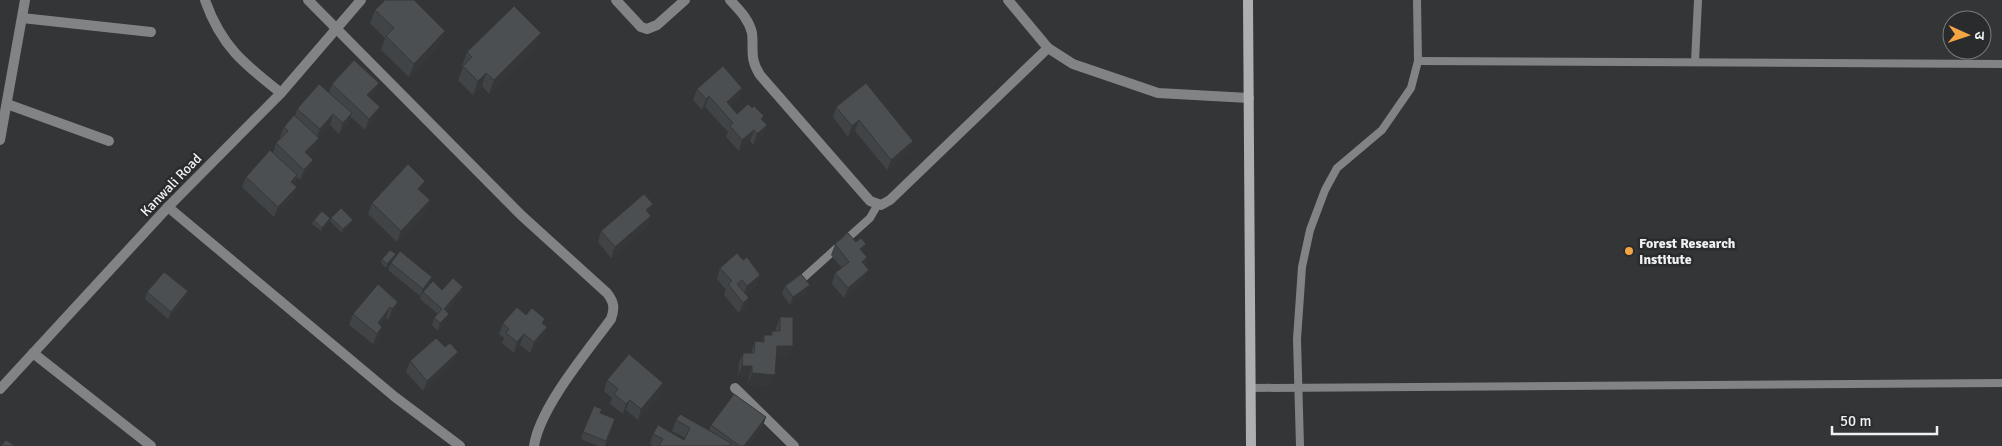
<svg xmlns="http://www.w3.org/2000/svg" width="2002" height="446" viewBox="0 0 2002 446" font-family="Signika,'Noto Sans Devanagari',sans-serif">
<rect width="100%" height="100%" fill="#333537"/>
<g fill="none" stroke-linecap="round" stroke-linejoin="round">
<g stroke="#828384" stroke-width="8">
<path d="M1418,61l584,3"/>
<path d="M1695,62l3,-62"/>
<path d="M800,281l70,-63 8,-14"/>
<path d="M1252,388l750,-5"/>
<path d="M1300,446l-3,-107 5,-72 8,-37 15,-40 12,-22 45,-38 29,-42 7,-27 -1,-61"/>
</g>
<g stroke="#828384" stroke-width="10">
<path d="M205,0c16,46 39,64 76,93"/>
<path d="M308,0l213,215 86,78c7,9 8,15 4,26 -24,33 -71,88 -77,127"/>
<path d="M616,0l25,27 6,2 10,-4 28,-25"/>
<path d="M730,0c9,10 19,19 22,33 2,17 -3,25 8,42l110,126 11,4 9,-5 158,-152 -40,-48"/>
<path d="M22,18l129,14"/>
<path d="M1048,48l25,16 85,29 91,5"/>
<path d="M7,104l102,37"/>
<path d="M0,140l25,-140"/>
<path d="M168,207l227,190 65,49"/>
<path d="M33,353l118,93"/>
<path d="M735,388l59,58"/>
</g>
<path stroke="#828384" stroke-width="10" d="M0,389l168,-182 113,-114 80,-93"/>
<path stroke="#aeafb1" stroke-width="10" d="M1248,0l3,446"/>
</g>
<g fill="#414446">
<path d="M375,10l70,21 -5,13 -31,33 -28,-27 4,-12 -15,-15z"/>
<path d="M536,47l-47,47 -7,-8 -9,9 -15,-15 5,-13 -1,-1 5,-14z"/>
<path d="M332,84l43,9 -5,5 6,20 -11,12 -14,-13 -3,7 -9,10 -9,-9 -12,13 -3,10 -7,7 5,5 -4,10 -9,10 -3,-3 -3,7 3,3 -4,10 -19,20 -32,-30 4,-10 27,-24 3,-10 5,-4 -1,-2 4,-10 11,-11 2,-7 32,-17z"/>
<path d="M742,88l-4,11 -8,7 7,8 25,6 5,5 -4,11 -10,9 -3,-4 -11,10 -13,-14 2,-5 -23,-25 -3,3 -9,-10 4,-11z"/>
<path d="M836,107l77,34 -4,11 -22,18 -32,-39 -7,6 -15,-20z"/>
<path d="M421,192l9,8 -4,11 -29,31 -29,-28 4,-11z"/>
<path d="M650,214l1,2 -4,10 -36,32 -13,-16 3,-11z"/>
<path d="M330,218l-1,4 -8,9 -9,-7 2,-4z"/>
<path d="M331,218l20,6 -9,9 -12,-12z"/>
<path d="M835,244l28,9 4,4 -2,8v15l-21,18 -12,-14 3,-11 7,-5 -11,-13z"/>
<path d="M394,258l-8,10 -5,-5 1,-4z"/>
<path d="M743,260l17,15 -4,10 -10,9 3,4 -4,10 -6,5 -15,-18 2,-5 -9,-11 3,-11z"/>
<path d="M391,263l38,21 13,6 21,-3 -3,8 -14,16v10l-8,10 -6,-6 2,-7 4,-4 -18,-15 2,-6 -2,3 -32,-26z"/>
<path d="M785,286l22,6 -17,13 -8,-11z"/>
<path d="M188,291l-3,8 -17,20 -23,-20 2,-7z"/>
<path d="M398,302l-3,10 -7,8 -2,-2 -6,7 -1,13 -6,6 -24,-19 4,-11z"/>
<path d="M526,315l17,9 4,3 -4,10 -13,16 -10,-8 -6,8 -12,-10 2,-5 -5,-4 4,-11z"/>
<path d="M780,317l9,40h-13l-5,29 -23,-2 1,-7 -11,-1 1,-13 4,-10h8l4,-12 7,1 2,-7h7l1,-4h4v-3z"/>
<path d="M410,361l44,2 -31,28 -17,-19z"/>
<path d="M607,380l53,14 -22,26 -12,-10 -3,4 -13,-10 2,-6 -8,-7z"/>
<path d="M600,413l15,6 -10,27h-7l-17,-7 2,-7z"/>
<path d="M766,417l-4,11 -14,18h-95l-3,-2 3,-10 31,6 1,-2 -13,-7 4,-11 33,11 2,-6z"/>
</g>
<g fill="#353739">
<path d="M445,31l-5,13 -31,33 5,-13z"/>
<path d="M541,33l-5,14 -47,47 5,-14z"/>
<path d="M486,73l-4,13 -9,9 5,-14z"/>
<path d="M379,83l-4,10 -12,13 4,-11z"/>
<path d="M742,88l-4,11 -15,13 4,-10z"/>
<path d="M709,96l-4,11 -3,3 4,-11z"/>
<path d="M380,107l-4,11 -11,12 4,-11z"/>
<path d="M352,113l-4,11 -9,10 4,-11z"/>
<path d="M333,114l-3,11 -14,15 4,-11z"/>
<path d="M859,120l-4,11 -7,6 4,-11z"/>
<path d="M767,125l-4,11 -10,9 4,-11z"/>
<path d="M754,130l-4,11 -11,10 3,-11z"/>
<path d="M319,138l-4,10 -14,15 4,-11z"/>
<path d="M913,141l-4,11 -22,18 4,-10z"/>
<path d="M313,160l-4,10 -9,10 4,-10z"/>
<path d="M297,175l-4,11 -2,-4z"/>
<path d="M425,181l-4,10 -7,8 4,-10z"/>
<path d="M297,187l-4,10 -19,20 4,-10z"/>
<path d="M430,200l-4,11 -29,31 4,-11z"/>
<path d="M653,204l-4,11 -3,-5z"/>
<path d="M651,216l-4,10 -36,32 4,-11z"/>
<path d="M330,218l-1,4 -8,9 1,-3z"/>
<path d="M353,220l-2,4 -9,9 1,-4z"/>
<path d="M866,244l-3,10 -3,-5z"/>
<path d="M396,254l-2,4 -8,10 1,-4z"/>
<path d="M867,257l-4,11 -1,-6z"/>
<path d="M869,270l-4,10 -21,18 4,-10z"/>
<path d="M760,275l-4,10 -13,11 4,-10z"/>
<path d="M432,277l-3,8 -9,11 3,-7z"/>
<path d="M810,285l-3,7 -17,13 3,-8z"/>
<path d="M463,287l-3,8 -19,21 3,-7z"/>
<path d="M188,291l-3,8 -17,20 3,-7z"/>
<path d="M749,298l-4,10 -6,5 4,-10z"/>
<path d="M398,302l-3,10 -7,8 4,-11z"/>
<path d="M390,307l-4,11 -12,15 4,-10z"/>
<path d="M449,314l-3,7 -8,10 2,-8z"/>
<path d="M382,327l-3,11 -6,6 4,-10z"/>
<path d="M547,327l-4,10 -13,16 4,-11z"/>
<path d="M524,334l-4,11 -6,8 3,-11z"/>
<path d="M777,346h16l-4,11h-16z"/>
<path d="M458,352l-4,11 -31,28 4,-10z"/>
<path d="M742,366h10l-3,11 -11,-1z"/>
<path d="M752,373l23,2 -4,11 -23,-2z"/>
<path d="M663,383l-3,11 -22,26 3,-11z"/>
<path d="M630,400l-4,10 -3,4 3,-10z"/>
<path d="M766,417l-4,11 -14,18h-4z"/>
</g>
<g fill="#4c4f51" stroke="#353739">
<path d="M385,0h29l31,31 -31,33 -28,-28 8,-8 -19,-18z"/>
<path d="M514,6l27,27 -47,47 -8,-7 -8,8 -15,-15 9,-9 -5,-5z"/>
<path d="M354,60l25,23 -12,12 13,12 -11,12 -37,-35z"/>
<path d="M723,66l19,22 -15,14 10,12 11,-10 4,4 2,-2 10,10 -3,3 6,6 -10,9 -3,-4 -12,10 -12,-14 3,-3 -24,-27 -3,3 -9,-10z"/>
<path d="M866,83l47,58 -22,19 -32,-40 -7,6 -16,-19z"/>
<path d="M319,84l33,29 -9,10 -10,-9 -13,15 -23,-20z"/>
<path d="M294,115l25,23 -14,14 8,8 -9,10 -28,-27 12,-12 -4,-4z"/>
<path d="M270,150l27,25 -6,7 6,5 -19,20 -32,-30z"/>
<path d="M408,164l17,17 -7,8 12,11 -29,31 -29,-28z"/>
<path d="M644,194l9,10 -7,6 5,6 -36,31 -14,-16z"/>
<path d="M341,208l12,12 -10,9 -12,-11z"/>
<path d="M322,211l8,7 -8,10 -8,-8z"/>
<path d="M848,233l8,9 5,-4 5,6 -6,5 7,8 -5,5 7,8 -21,18 -13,-15 14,-11 -14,-18z"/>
<path d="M390,250l6,4 -9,10 -5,-5z"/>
<path d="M400,251l32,26 -9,12 -32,-26z"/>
<path d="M737,253l6,7 4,-3 13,18 -13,11 -5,-6 -5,4 12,14 -6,5 -15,-19 4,-3 -12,-13z"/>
<path d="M164,272l24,19 -17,21 -24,-20z"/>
<path d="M801,274l9,11 -17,12 -8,-11z"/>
<path d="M453,278l10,9 -19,22 5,5 -9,9 -6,-5 8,-9 -19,-17 10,-11 9,9z"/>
<path d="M378,284l20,18 -6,7 -2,-2 -12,16 4,4 -5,7 -24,-20z"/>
<path d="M517,307l9,8 6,-7 13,11 -3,4 5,4 -13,15 -10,-8 -7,8 -11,-9 3,-4 -6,-6z"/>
<path d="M780,317h13v29h-16l-2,29 -23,-2v-7h-10l1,-13h11l1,-12 9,1v-7h8v-4h8z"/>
<path d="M436,338l9,9 5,-4 8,9 -31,29 -17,-20z"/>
<path d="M629,354l34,29 -22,26 -11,-9 -4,4 -12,-10 4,-5 -11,-9z"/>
<path d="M734,394l32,23 -22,29h-4l-29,-21z"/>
<path d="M594,406l8,3 -2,4 15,6 -9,22 -23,-9z"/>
<path d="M680,414l51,29 -2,3h-70l4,-7 -10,-5 5,-9 26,15 6,-12 -14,-8z"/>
<path d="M6,440l9,6h-14z"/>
</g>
<circle fill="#f3a443" stroke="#292b2d" stroke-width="2" cx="1629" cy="251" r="5"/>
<g text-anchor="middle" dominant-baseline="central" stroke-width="5" stroke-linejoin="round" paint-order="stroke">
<g font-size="14" fill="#f0f1f3" stroke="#292b2d">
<text transform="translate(171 185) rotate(-46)">Kanwali Road</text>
</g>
<g font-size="14" font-weight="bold" fill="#f0f1f3" stroke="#292b2d" text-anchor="start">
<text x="1639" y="243">Forest Research<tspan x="1639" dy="16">Institute</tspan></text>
</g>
</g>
<g transform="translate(1967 35) rotate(93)"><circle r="24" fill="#292b2d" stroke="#797a7c"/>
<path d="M0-4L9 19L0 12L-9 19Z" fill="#f3a443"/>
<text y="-8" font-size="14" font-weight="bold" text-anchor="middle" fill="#f0f1f3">उ</text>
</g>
<path d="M1832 426v8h105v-8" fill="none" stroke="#f0f1f3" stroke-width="2.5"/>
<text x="1840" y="426" font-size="15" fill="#f0f1f3" stroke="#292b2d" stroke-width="4" paint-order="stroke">50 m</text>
</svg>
